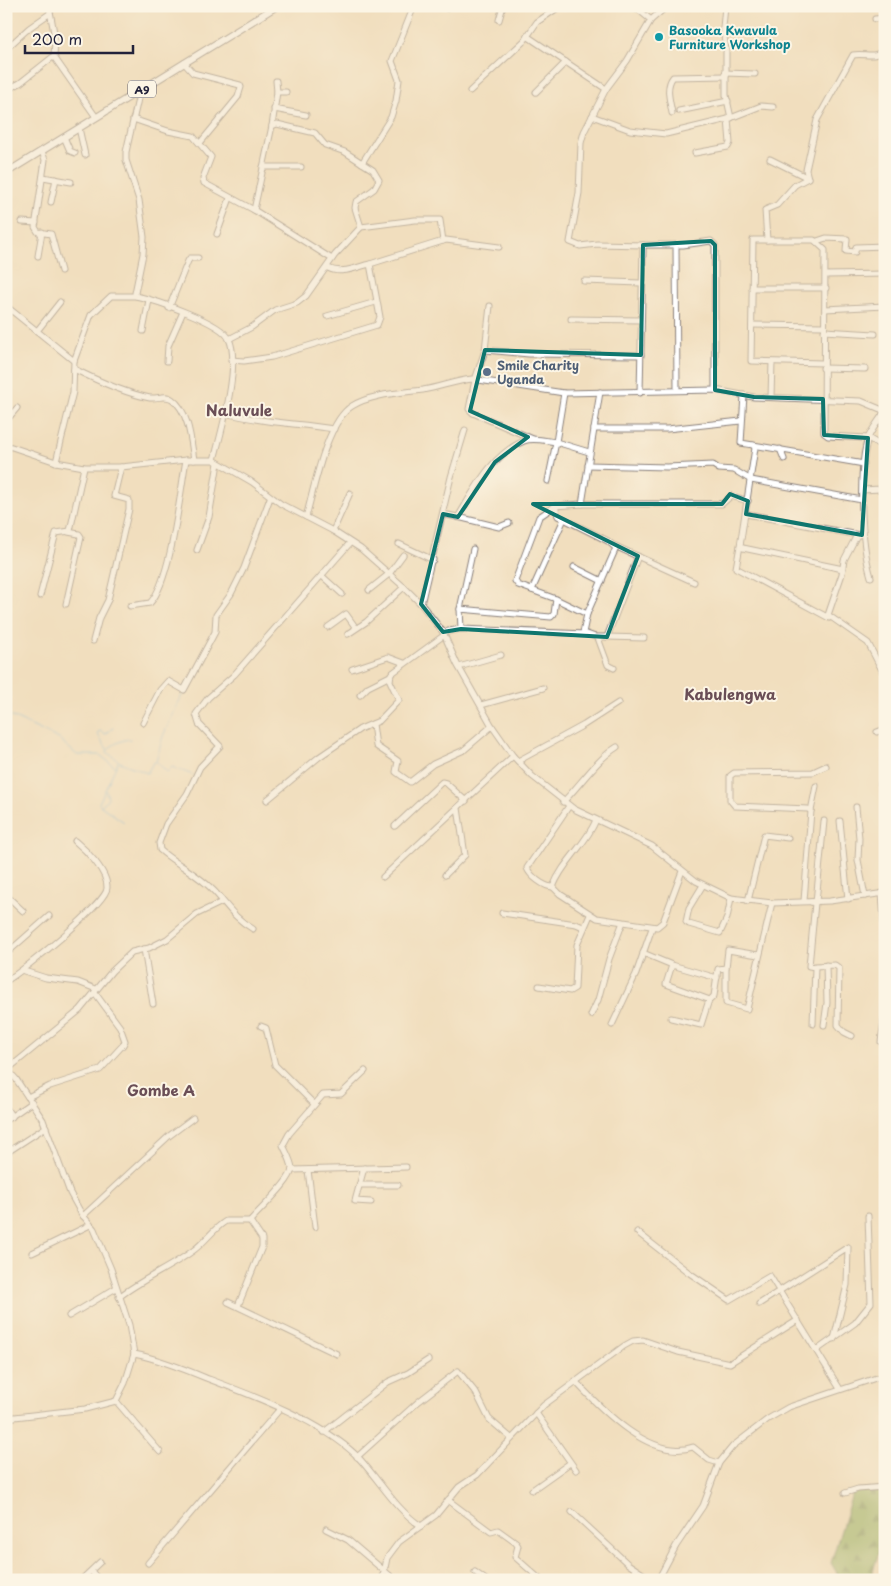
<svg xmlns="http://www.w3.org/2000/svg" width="891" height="1586" viewBox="0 0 891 1586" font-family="'Playpen Sans',sans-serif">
<defs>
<pattern id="forest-firs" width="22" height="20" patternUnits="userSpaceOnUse" patternTransform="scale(1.25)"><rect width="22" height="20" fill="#93af61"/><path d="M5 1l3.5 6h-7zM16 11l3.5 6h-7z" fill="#788e51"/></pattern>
</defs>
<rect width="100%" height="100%" fill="#fcf5e5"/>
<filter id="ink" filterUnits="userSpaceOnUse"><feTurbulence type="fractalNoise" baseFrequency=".02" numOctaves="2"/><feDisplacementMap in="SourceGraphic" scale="10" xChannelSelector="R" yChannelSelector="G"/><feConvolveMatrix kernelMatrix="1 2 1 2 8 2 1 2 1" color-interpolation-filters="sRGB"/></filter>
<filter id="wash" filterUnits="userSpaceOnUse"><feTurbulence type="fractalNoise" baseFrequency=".0096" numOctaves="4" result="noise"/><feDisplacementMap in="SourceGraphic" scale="20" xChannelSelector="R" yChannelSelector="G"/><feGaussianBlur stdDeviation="1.12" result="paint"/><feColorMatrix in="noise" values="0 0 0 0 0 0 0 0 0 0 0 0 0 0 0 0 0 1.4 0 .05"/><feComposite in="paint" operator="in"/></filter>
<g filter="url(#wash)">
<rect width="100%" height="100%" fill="#f1debe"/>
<path fill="url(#forest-firs)" stroke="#5a684e" d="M860,1491h25v42l-15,47h-29l-10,-17 21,-69z"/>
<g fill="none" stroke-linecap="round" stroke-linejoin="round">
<g stroke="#61aad8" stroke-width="1">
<path d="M243,6l5,3"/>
<path d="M6,714l53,25 18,16h23l15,12"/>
<path d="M130,739c-7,0 -22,7 -23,13l13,10 27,11 6,-10 3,-1 7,-26 21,-45"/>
<path d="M107,749l-10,-16 3,-2 6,3 7,-6"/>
<path d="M157,762l10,10 5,-5 21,8"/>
<path d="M106,791l2,7 -7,8 23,16"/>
<path d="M101,806l-2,-3 19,-41"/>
</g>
</g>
</g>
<g filter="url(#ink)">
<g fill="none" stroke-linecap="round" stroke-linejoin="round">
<defs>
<g id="minor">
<path d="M49,6l6,32 -1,19 42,60"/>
<path d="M634,6l17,14"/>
<path d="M725,6l-2,22 3,21v46l5,23"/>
<path d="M447,8l1,-2"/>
<path d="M875,19l10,-1"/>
<path d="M499,20l4,-14"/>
<path d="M527,36l79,53"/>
<path d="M6,49l23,-21 20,-14"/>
<path d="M184,63l9,10 47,12 1,2 -3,10 -38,46"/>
<path d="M725,73l30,1"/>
<path d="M6,84l6,3 8,-4 34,-27"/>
<path d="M140,90l-14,62v8l13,40 5,37 -1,17 -8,39 1,3c18,4 86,26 93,43 12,25 -8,94 -15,121"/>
<path d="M470,91l54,-50 13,-19 19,-13 -1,-3"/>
<path d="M277,92h9"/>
<path d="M536,92l30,-30"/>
<path d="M274,109l32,6"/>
<path d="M679,111l49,-10"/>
<path d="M672,113c-2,-12 -7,-26 1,-36l53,-1"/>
<path d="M592,116l38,14 36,4 62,-15 33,-13 12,1"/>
<path d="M133,119l35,12 25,5 18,21 -8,21 1,5 50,27 78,49"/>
<path d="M79,128l6,27"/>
<path d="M64,137l6,14 5,2"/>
<path d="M42,151l3,9 -10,67 3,5 13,2 10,37"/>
<path d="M695,153l33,-6 2,-4 -2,-24"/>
<path d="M770,159l38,19"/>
<path d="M362,163l29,-46 5,-16 3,-21 -7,-19 22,-55"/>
<path d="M263,167h38"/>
<path d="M43,177l28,5"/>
<path d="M51,202l5,-23"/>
<path d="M254,210l18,-84 5,-34 -1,-11"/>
<path d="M22,222l14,1"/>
<path d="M361,227l54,-7h25l3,21"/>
<path d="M217,234l13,-36"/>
<path d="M767,240l-2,-30 12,-5 18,-20 13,-7 -2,-8 11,-50 36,-65c13,-3 22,6 32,-8"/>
<path d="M817,241l9,-3 21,1 -1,12 9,1 1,-5 29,-1"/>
<path d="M643,245h40l28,-4 4,4v145"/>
<path d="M676,245l1,145"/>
<path d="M38,256l4,-24"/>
<path d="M328,268c13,7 28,-1 42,-4"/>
<path d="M826,275l59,-1"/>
<path d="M584,281l57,2"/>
<path d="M752,288h74"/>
<path d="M6,306l68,55"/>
<path d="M490,306l-5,44 -10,30 -6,29 4,4 60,26"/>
<path d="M169,308l19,-47 2,-3h8"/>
<path d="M825,309l60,-3"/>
<path d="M327,316l49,-14"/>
<path d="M571,319l70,1"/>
<path d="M752,325l72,1"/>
<path d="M37,331l23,-29"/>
<path d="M143,331l6,-31"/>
<path d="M824,331l51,3"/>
<path d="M229,339l23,-12 23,-17 22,-7 9,-7 29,-41 26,-28 -6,-19 1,-6 18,-13 5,-9 -6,-10 -28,-18 -20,-7 -10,-12 -38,-9 -5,2"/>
<path d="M485,350l44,4 112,1"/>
<path d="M231,360l13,1 28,-4 105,-32 3,-8 -10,-53 76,-24 53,7"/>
<path d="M167,361l1,-15 15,-34"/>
<path d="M823,363l-72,-2 2,-121h61l11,10 -1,183 4,3 40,2 17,10"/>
<path d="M823,368l42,1"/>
<path d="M74,369c24,12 50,24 76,29 8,1 15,-4 22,1 17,12 19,42 22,61"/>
<path d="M600,392l-18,112h140l9,-8 17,5"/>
<path d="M640,393l3,-148 -46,-1 -17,2 -10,-4 9,-49 2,-50 3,-11 22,-43 21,-28 24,-41 16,-14"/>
<path d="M744,395l-3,48 12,2 2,3 -15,98 3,2 100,21"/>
<path d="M771,397l1,-35"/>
<path d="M226,413c35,10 72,10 108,16"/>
<path d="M6,421l11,-13"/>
<path d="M594,429h73l74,-8"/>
<path d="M6,445l50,17 28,5h37l65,-7h28l38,22 29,22 52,27 28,18 43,38 17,17 22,28 14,32 35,62 21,30 19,20 42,33 78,37 44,35 35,17 41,5 58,-2 55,-8"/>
<path d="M753,445l111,19"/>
<path d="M780,449l4,10"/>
<path d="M56,462l17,-70 1,-31 17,-46 20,-19h25"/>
<path d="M588,465l79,2 46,-2 6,4 15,1 17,10 111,20"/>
<path d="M548,481l8,-39 33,10"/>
<path d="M863,490l17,-1 5,-6"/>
<path d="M582,504l-27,2 -16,11 -24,64 3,4 38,14 31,15"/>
<path d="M555,506l3,10 50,25 8,7 -29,66 -4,19"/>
<path d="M443,514l15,3c17,-28 34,-63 66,-76 9,-4 22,0 32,1l8,-49"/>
<path d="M746,514l113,21"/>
<path d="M306,517c8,-28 20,-95 46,-111 19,-12 49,-13 71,-16 17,-3 32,-9 49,-11l92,14 151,-3 39,7 107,4 24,10"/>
<path d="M458,517l41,10 10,-4"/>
<path d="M333,531l17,-38"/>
<path d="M857,535l-13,25 -2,14 -14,41 40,28 17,33"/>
<path d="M399,544l34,16"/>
<path d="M615,546l79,36"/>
<path d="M740,546l-4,22 93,50"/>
<path d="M197,550l12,-33 9,-54"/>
<path d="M574,567l28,14"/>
<path d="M322,576l20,18"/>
<path d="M871,577c-10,-34 -13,-101 -4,-136 3,-10 12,-20 18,-30"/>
<path d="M369,590l20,-16 14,-19"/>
<path d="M532,590l32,-71"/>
<path d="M40,596l16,-63 14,-2 14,-64"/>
<path d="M66,604l15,-67 -2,-3 -11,-2"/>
<path d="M421,604l30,-127 14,-47"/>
<path d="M130,606l20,-3c21,-22 30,-110 36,-143"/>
<path d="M460,609l13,-60"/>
<path d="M328,627l18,-13 10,14"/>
<path d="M461,629l-1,-20 91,8 3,-3 2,-15"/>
<path d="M443,632l18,-3 126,5 11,4 10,27 6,3"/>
<path d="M348,634l18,-12 38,-35"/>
<path d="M597,637h10l31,-81"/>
<path d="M607,637l37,1"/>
<path d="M93,641l6,-23 9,-18 21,-91v-9l-15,-4 7,-29"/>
<path d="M459,667l42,-12"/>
<path d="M352,669l36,-12 16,6"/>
<path d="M360,695l8,-8 22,-11"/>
<path d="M481,705l62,-17"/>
<path d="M143,723l17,-33 8,-9 16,9 31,-58 1,-17 15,-21 13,-26 26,-70"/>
<path d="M373,724l3,22 22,15 -2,11 14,10 23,-18 31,-14 28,-24"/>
<path d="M877,732l8,-3"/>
<path d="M518,761l66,-36 34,-22"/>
<path d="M881,784l4,-3"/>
<path d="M267,800l52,-43 41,-28 19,-8 20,-21 -9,-19 1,-7 52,-38"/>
<path d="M563,802c18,-18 33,-42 54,-55"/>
<path d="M856,807l3,31 -1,22 7,36"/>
<path d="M811,811l5,-25"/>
<path d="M596,820c-10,25 -33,41 -43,67l7,7 37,24 60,9 6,-5 19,-51"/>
<path d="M840,821l8,78"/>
<path d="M395,826l47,-44 4,1 20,18"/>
<path d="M445,875l20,-20 -7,-47"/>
<path d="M383,877l130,-121"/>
<path d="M703,885l-14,23 -3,14 3,2 31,9 7,-15 4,-20"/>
<path d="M553,887c-9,0 -23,-11 -26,-19l42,-62"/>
<path d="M882,893l3,42"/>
<path d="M6,895l17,16"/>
<path d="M748,901l16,-66 24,3"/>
<path d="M804,901l7,-90 -3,-2 -73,-3 -5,-6v-24l4,-3 79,-1 13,-6"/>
<path d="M811,902l4,1 -6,63 6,1 -2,57"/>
<path d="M816,902l8,-81"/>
<path d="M502,913l74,11 7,3"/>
<path d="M253,929c-19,-11 -25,-23 -39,-38 -16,-17 -37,-26 -54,-41l-1,-7 7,-19 21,-30 13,-27 20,-21 -21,-22 -3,-10 12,-16 26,-23 116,-132"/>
<path d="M144,949l9,55"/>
<path d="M643,953l29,12 -6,19 44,16 4,-4 4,-27 8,-1 2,-18 30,5"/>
<path d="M6,954l43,-38"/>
<path d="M672,965l45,13"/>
<path d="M815,966l20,-1 4,3 -1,57 6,7 8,4"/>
<path d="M726,968v35l21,6 25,-106"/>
<path d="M24,971l22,7 32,4 18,7"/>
<path d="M6,981c16,-9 101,-78 101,-93 1,-16 -21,-38 -32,-47"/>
<path d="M539,986l31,5 5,-3 2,-43 13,-30"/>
<path d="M591,1015l7,-15 11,-41 14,-37"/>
<path d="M671,1018l30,7 8,-25"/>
<path d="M612,1025l24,-51 16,-46"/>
<path d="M824,1025l3,-22 -1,-38"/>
<path d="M261,1026l5,2 9,37 39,39"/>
<path d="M881,1042l4,-29"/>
<path d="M6,1068l10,11 27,41 27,73 11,20 13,16 17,40 18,56 5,29 -9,29 -9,18 -31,8 -79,9"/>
<path d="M8,1069l72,-59 32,-39 20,-19 17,-4 18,-9 30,-25 25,-12"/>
<path d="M28,1097l22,-11 50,-16 23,-25 2,-4 -5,-14 -25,-34"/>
<path d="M6,1108l6,9"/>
<path d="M6,1120l26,-18"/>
<path d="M6,1153l40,-26"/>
<path d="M364,1168l-9,33 16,1"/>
<path d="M292,1170l114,-3"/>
<path d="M308,1170l7,57"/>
<path d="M360,1185h38"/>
<path d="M83,1216l86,-80 24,-18"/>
<path d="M250,1221c8,-10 43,-41 42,-53 -1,-8 -6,-16 -9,-23l6,-11 34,-39 18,-1 24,-23"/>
<path d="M637,1232l51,40 41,28 41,-24 70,113"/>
<path d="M32,1253l58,-28"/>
<path d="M119,1297c23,-18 51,-29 75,-47 12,-9 20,-22 32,-29h24"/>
<path d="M228,1302l109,52"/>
<path d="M759,1304l89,-57 -1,38 -13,54"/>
<path d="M238,1306l24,-59v-8l-12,-18"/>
<path d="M69,1316l47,-28"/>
<path d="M817,1350l38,-27 16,-20 -3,-87"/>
<path d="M134,1354c25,5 48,14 72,24 48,18 114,42 151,78 21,22 38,53 64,70"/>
<path d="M575,1381c27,29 76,80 118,66l16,13 10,3"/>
<path d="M116,1401l44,51"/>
<path d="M536,1413l40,57"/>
<path d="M324,1432l64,-50 20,-9 20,-13"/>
<path d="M357,1457l61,-55 40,-31 18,22 13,26 22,19"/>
<path d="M532,1490l38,-27"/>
<path d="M845,1493l13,-4 27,-2"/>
<path d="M448,1500l43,32 7,-2 18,13 2,3 -3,11 26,23"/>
<path d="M572,1512l56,52 24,16"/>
<path d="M326,1529l22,11 47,40"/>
<path d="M148,1563l132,-154"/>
<path d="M91,1571l8,9"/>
<path d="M475,1572l11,8"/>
<path d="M81,1580l19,-18"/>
<path d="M380,1580l4,-7 3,-15 12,-16 37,-27 23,-28 18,-12 67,-70 80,-59 9,-5 10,-1 35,12 52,11 68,-43"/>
<path d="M658,1580l18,-34 27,-40 16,-43 14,-17 35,-27 21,-12 96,-32"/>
</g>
<path id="major" d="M6,173l271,-167"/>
</defs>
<use href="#minor" stroke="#8a807c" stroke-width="7"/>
<use href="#major" stroke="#8a807c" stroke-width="8"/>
<use href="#minor" stroke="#fff" stroke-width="5"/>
<use href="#major" stroke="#fff" stroke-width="6"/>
</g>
</g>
<path d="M0 0H891V1586H0ZM711,241l4,4v145l39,7 69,2 1,36 44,3 -6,97 -116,-21 2,-13 -18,-7 -8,10h-189l105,52 -31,81 -146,-8 -18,3 -22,-28 22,-90 15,3 37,-55 33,-25 -58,-26 15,-61 156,5 2,-110z" fill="#f1debe" fill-opacity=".55" fill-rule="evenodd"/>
<path fill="none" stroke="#0f766e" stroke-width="4" stroke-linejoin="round" d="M711,241l4,4v145l39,7 69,2 1,36 44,3 -6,97 -116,-21 2,-13 -18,-7 -8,10h-189l105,52 -31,81 -146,-8 -18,3 -22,-28 22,-90 15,3 37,-55 33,-25 -58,-26 15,-61 156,5 2,-110z"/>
<circle fill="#0f9aa8" stroke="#fcf5e5" stroke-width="2" cx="659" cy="37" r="5"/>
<circle fill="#5c6f8a" stroke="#fcf5e5" stroke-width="2" cx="487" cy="372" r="5"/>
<g text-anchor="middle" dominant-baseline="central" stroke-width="4" stroke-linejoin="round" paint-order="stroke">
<rect fill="#fcf5e5" stroke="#63616e" stroke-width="1" x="128" y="80.5" width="28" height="17" rx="4"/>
<g font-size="11" font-weight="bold" fill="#22223b">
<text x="142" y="89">A9</text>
</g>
<g font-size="12" font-weight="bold" fill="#0d838f" stroke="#fcf5e5" text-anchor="start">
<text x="669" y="30">Basooka Kwavula<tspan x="669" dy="14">Furniture Workshop</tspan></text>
</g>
<g font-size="12" font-weight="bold" fill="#4e5e75" stroke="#fcf5e5" text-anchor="start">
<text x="497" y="365">Smile Charity<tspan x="497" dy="14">Uganda</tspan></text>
</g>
<g font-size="15" font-weight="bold" fill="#6a4e56" stroke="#fcf5e5">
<text x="239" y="409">Naluvule</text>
<text x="730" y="693">Kabulengwa</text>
<text x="161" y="1089">Gombe A</text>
</g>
</g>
<rect width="891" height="1586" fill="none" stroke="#fcf5e5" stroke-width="25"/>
<path d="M25 45v8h108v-8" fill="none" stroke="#22223b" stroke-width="2.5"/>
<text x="32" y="45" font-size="15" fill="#22223b" stroke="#fcf5e5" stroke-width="4" paint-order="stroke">200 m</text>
</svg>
